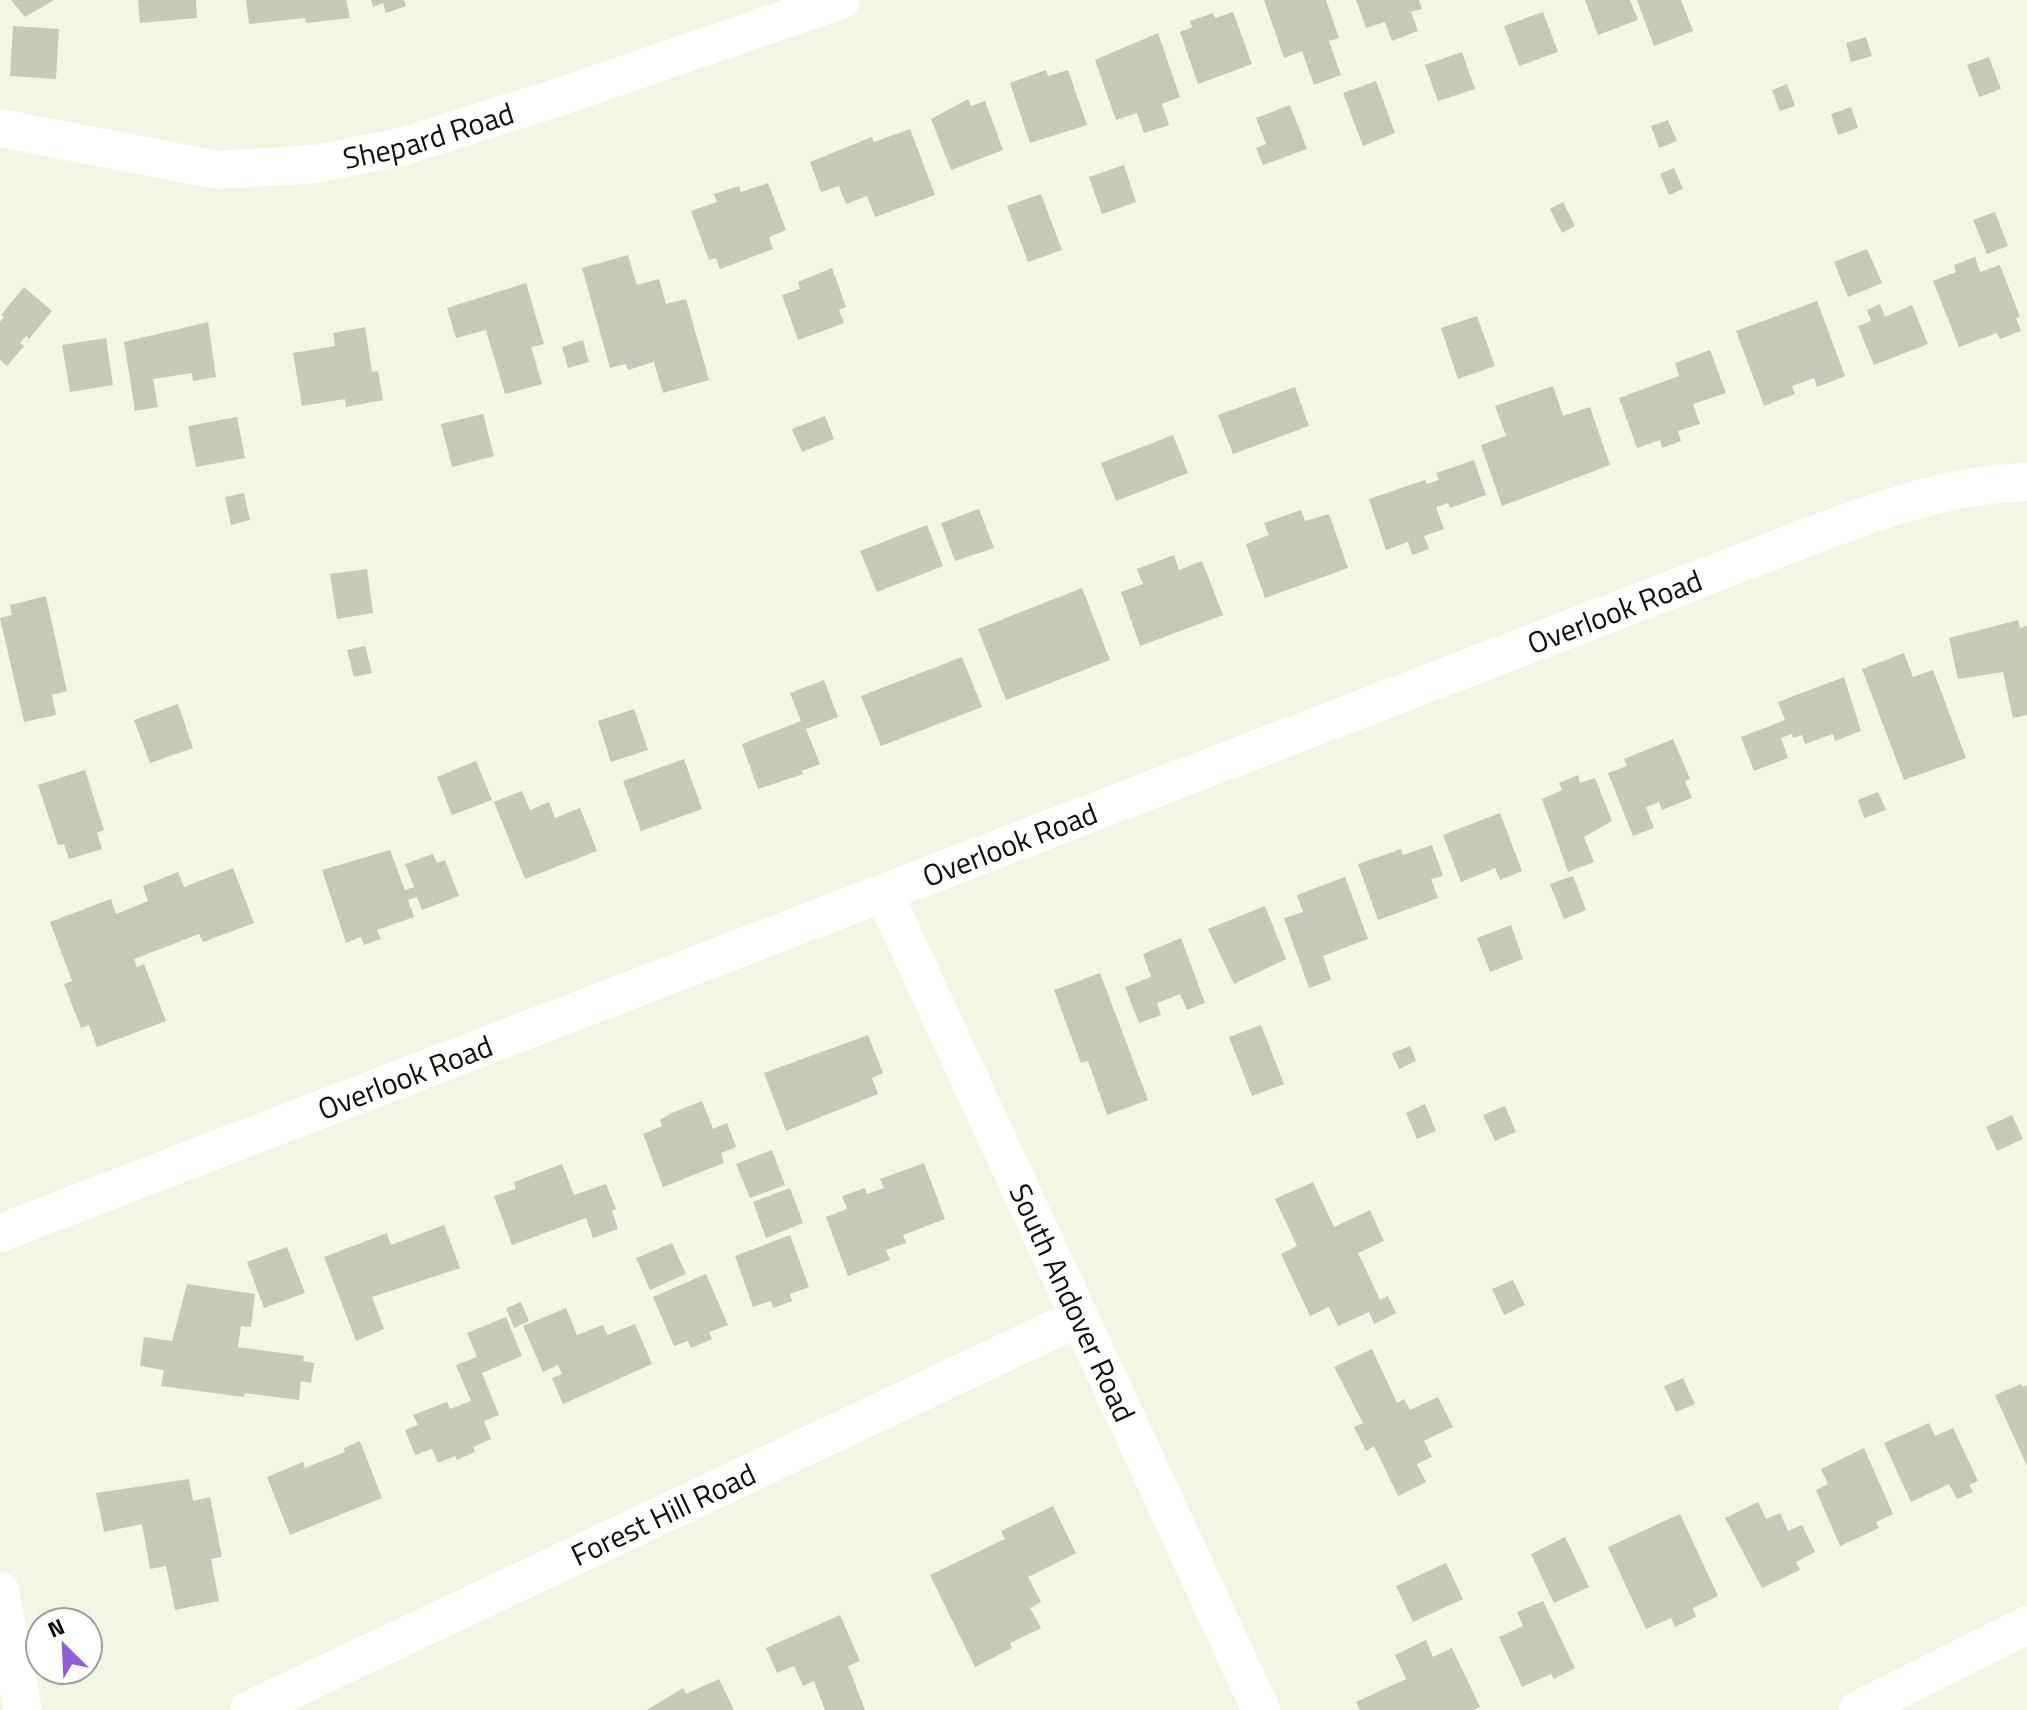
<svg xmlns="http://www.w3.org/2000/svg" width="2027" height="1710" viewBox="0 0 2027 1710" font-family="'Titillium Web',sans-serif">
<rect width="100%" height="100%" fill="#f2f7e4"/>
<g fill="#c6cbb9">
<path d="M11,0h43l-29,17z"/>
<path d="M138,0h58l1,18 -57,5z"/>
<path d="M246,0h100l4,18 -44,5 -1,-5 -56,6z"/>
<path d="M371,0h33l2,6 -20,7 -3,-10 -10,4z"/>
<path d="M1264,0h62l13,38 -10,3 12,34 -27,10 -12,-34 -18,7z"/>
<path d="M1356,0h63l3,9 -11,3 7,19 -26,10 -7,-19 -19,6z"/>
<path d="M1585,0h45l8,20 -40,15z"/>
<path d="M1637,0h44l12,31 -39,15z"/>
<path d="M1233,12l19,52 -54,20 -18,-52 12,-5 -2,-6 23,-8 2,5z"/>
<path d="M1543,12l15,40 -39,14 -15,-40z"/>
<path d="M13,26l46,3 -3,50 -46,-3z"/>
<path d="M1158,33l22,64 -18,7 7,21 -25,8 -7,-20 -21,7 -21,-60z"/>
<path d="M1866,37l6,19 -21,6 -5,-19z"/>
<path d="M1462,52l13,37 -37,12 -13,-36z"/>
<path d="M1989,57l12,32 -22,8 -12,-32z"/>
<path d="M1046,70l2,6 20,-6 19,55 -57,18 -20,-60z"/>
<path d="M1376,81l19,52 -32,13 -20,-53z"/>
<path d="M1787,84l8,22 -15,5 -8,-21z"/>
<path d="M968,99l3,7 14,-5 18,49 -52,20 -20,-51z"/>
<path d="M1290,105l17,44 -44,16 -7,-17 10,-4 -10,-26z"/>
<path d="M1851,107l7,21 -20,7 -7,-21z"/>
<path d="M1668,120l9,21 -18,7 -8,-22z"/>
<path d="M910,129l25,66 -60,22 -8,-21 -21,8 -7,-18 -18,6 -11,-30 62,-25 2,5z"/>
<path d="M1124,165l12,37 -34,12 -13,-37z"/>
<path d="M1674,168l9,21 -14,6 -9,-21z"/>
<path d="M768,183l18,47 -17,7 4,12 -53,20 -4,-11 -7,2 -18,-49 26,-9 -3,-8 25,-8 2,6z"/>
<path d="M1041,194l21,56 -34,12 -21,-56z"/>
<path d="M1563,202l12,24 -13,7 -12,-24z"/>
<path d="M1995,212l13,34 -21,8 -14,-34z"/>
<path d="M1867,249l15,34 -34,14 -14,-35z"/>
<path d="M628,255l9,30 22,-6 7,25 20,-5 23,81 -46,13 -9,-31 -26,8 -2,-6 -16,4 -28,-100z"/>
<path d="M1975,257l5,15 20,-7 20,52 -4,1 5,13 -21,8 -3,-6 -38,14 -26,-66 23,-9 -2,-7z"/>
<path d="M832,268l14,39 -7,3 5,13 -46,17 -16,-45 18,-6 -2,-7z"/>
<path d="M526,283l18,61 -13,3 11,37 -37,10 -19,-64 -30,8 -9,-30z"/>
<path d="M24,287l28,24 -23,28 -3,-3 -6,7 4,3 -17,20 -7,-6v-38l4,-5 -3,-2z"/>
<path d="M1817,301l28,75 -28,11 -3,-9 -22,8 3,8 -31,12 -28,-75z"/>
<path d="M1880,304l5,13 27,-12 16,39 -54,21 -16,-39 13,-5 -4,-11z"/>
<path d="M1477,316l18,50 -37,13 -17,-51z"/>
<path d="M208,322l8,55 -23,4 -1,-8 -39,6 5,28 -23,4 -11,-69z"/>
<path d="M365,327l7,45 6,-1 5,29 -37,7 -1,-8 -43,7 -9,-53 42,-7 -2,-13z"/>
<path d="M106,338l7,47 -43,7 -8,-47z"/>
<path d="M583,340l6,22 -21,6 -6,-21z"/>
<path d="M1710,350l16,43 -33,11 7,20 -22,7 3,10 -19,7 -2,-8 -23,8 -18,-50 60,-22 -4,-13z"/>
<path d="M1553,386l10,30 27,-9 20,58 -108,41 -21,-61 25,-9 -11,-30z"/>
<path d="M1295,387l14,39 -76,28 -15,-39z"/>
<path d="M483,414l11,42 -42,11 -11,-43z"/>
<path d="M825,416l9,23 -32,13 -10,-23z"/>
<path d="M237,417l8,41 -49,9 -8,-41z"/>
<path d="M1173,435l15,38 -72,28 -15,-38z"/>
<path d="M1474,460l12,35 -36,13 -2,-5 -12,4 8,22 -20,7 5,13 -17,6 -4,-13 -22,8 -17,-51 56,-19 2,4 12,-4 -3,-7z"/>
<path d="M244,493l6,27 -19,5 -6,-28z"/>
<path d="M979,509l15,39 -39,13 -14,-38z"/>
<path d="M1301,510l4,11 24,-7 19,54 -83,30 -19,-54 23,-9 -5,-12z"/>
<path d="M927,525l16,41 -66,26 -17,-41z"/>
<path d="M1174,555l5,15 23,-9 21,54 -83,31 -19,-54 22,-8 -6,-15z"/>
<path d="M367,569l6,44 -36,6 -7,-45z"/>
<path d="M1082,588l28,72 -104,40 -28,-71z"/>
<path d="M46,596l21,95 -15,4 4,20 -32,7 -24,-104 12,-3 -2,-10z"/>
<path d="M2018,620l2,8 7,-2v89l-14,3 -10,-46 -45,7 -9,-41z"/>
<path d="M365,646l7,27 -18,4 -7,-27z"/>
<path d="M1904,653l9,24 20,-7 33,88 -62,22 -42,-111z"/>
<path d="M962,657l20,50 -101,39 -20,-50z"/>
<path d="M1844,677l17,54 -26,10 -2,-7 -28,10 -3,-9 -9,3 -1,-4 -11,4 7,20 -34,13 -13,-34 44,-17 -7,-18z"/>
<path d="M824,680l14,37 -32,12 14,35 -18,7 1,3 -45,15 -16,-45 59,-23 -11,-28z"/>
<path d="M178,704l15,44 -43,15 -16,-43z"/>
<path d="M634,709l14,41 -37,12 -13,-41z"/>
<path d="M1673,739l17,40 -5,2 7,17 -30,12 -3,-8 -13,5 8,21 -21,8 -25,-63 19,-7 -3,-7z"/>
<path d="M684,759l18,50 -61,22 -18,-50z"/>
<path d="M476,761l16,39 -40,15 -15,-38z"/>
<path d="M85,770l19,60 -7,3 5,16 -33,10 -5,-15 -6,1 -20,-60z"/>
<path d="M1578,775l2,8 15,-5 17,43 -28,16 10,25 -26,10 -26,-73 20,-9 -3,-7z"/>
<path d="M522,791l8,19 19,-8 6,16 25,-10 17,43 -72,28 -31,-77z"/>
<path d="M1878,792l8,18 -22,8 -6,-18z"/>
<path d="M1500,813l22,58 -22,9 -5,-12 -34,14 -18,-47z"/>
<path d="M1432,845l11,31 -12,3 7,19 -60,22 -20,-56 43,-15 2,6z"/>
<path d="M390,850l15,40 9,-3 -9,-23 28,-10 4,9 8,-3 14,36 -37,14 -5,-13 -9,3 6,17 -37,13 4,9 -17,6 -3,-8 -15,6 -24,-73z"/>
<path d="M233,868l21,55 -51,19 -4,-8 -65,25 3,8 7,-3 22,57 -69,26 -8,-22 -8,3 -17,-44 8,-3 -22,-59 61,-23 5,15 32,-13 -5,-15 35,-14 6,15z"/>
<path d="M1573,876l13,34 -22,9 -14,-35z"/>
<path d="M1345,877l23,62 -45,17 8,24 -22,8 -25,-70 19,-6 -6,-17z"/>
<path d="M1265,906l21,53 -52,25 -26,-55z"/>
<path d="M1511,925l12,34 -33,13 -13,-34z"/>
<path d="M1181,938l24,65 -18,7 -7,-16 -23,9 4,12 -22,8 -14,-36 26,-10 -8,-23z"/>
<path d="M1100,973l48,127 -41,15 -19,-54 -7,2 -27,-73z"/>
<path d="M1261,1025l23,59 -32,12 -23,-59z"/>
<path d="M868,1035l15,38 -11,5 6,16 -92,37 -22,-58z"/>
<path d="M1410,1046l6,15 -17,8 -7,-16z"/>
<path d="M702,1101l11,28 14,-6 9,24 -15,6 3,10 -61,24 -20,-53 19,-8 -2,-6 12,-7z"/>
<path d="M1425,1104l11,27 -19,8 -11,-26z"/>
<path d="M1505,1106l11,26 -21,9 -12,-26z"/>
<path d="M2012,1115l11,24 -26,12 -11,-24z"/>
<path d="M772,1150l13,35 -35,13 -14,-34z"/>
<path d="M924,1163l21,56 -42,16 3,8 -20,7 4,10 -42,16 -22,-59 21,-8 -5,-13 23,-8 2,6 17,-6 -4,-9z"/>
<path d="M562,1164l12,31 32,-11 10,25 -4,2 6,18 -25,9 -7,-20 -74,27 -18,-49 22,-7 -2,-7z"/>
<path d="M1313,1182l21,45 36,-17 14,31 -26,12 22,47 8,-4 8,17 -22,11 -5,-12 -31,14 -9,-19 -19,9 -29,-62 16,-8 -22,-47z"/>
<path d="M790,1188l13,35 -37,15 -13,-36z"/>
<path d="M444,1225l16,43 -88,29 12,32 -28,12 -32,-84 63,-24 4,12z"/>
<path d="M790,1235l19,52 -19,7 2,7 -19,7 -2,-7 -18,6 -18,-51z"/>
<path d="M672,1243l14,31 -36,16 -14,-32z"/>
<path d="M287,1247l18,46 -41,15 -17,-46z"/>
<path d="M706,1274l22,51 -19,7 3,7 -21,9 -3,-7 -14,5 -21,-49z"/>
<path d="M1513,1280l12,25 -21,10 -12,-26z"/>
<path d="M187,1284l68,10 -4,33 -10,-1 -3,21 66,9 -1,5 11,2 -3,20 -10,-2 -2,19 -54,-7 -1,4 -83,-11 3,-16 -24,-4 4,-29 28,4z"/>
<path d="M521,1302l8,19 -15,7 -8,-20z"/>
<path d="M566,1308l11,27 26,-10 4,10 28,-11 17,40 -89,40 -11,-26 10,-4 -4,-9 -15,7 -20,-46z"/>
<path d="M506,1317l16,39 -40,17 17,42 -15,6 7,18 -18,8 2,5 -18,8 -2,-4 -17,7 -6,-14 -17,6 -10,-25 13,-5 -5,-10 34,-13 3,7 21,-8 -15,-36 21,-8 -10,-24z"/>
<path d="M1372,1349l25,54 7,-4 6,11 28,-13 15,30 -29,14 8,16 -15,7 9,18 -28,14 -24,-50 -8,5 -12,-24 9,-4 -29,-56z"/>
<path d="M1683,1378l12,26 -19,8 -12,-26z"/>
<path d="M2021,1384l2,3 4,-2v81l-32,-71z"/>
<path d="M1929,1423l6,13 18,-8 25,53 -9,4 4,7 -16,7 -8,-15 -38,18 -27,-59z"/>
<path d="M360,1441l22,57 -92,37 -23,-58 36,-15 2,6 40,-16 -1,-4z"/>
<path d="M1864,1448l29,66 -17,8 3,6 -39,18 -24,-56 12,-6 -7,-15z"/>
<path d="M189,1479l4,22 17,-4 12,60 -11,2 8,42 -44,9 -9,-44 -16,3 -8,-45 -38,8 -8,-39z"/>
<path d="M1758,1502l8,17 14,-6 8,18 14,-6 13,27 -19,10 4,8 -38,18 -37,-70z"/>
<path d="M1053,1506l23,47 -48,24 13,25 -11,6 11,20 -31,15 2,5 -37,19 -45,-92 75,-36 -4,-8z"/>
<path d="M1680,1514l38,82 -25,12 3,9 -21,10 -4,-9 -25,11 -38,-82z"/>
<path d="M1565,1537l24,50 -35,16 -23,-49z"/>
<path d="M1446,1563l17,36 -50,23 -17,-36z"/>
<path d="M1543,1601l32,67 -21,11 -3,-5 -29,13 -23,-50 24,-11 -6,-14z"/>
<path d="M840,1615l20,46 -12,5 17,44h-40l-11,-29 -11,5 -9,-20 -17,7 -11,-25z"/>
<path d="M1426,1640l7,17 19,-9 28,59 -7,3h-113l-4,-8 50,-23 -11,-24z"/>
<path d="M719,1679l15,31h-87l36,-22 3,6z"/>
</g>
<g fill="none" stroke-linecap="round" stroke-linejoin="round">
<g stroke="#fff" stroke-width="38">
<path id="s1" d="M0,128l217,42 99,-6 88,-18 152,-48 285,-98"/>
<path id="s2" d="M884,894l377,816"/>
<path id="s3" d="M0,1233l1821,-701c72,-26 129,-47 206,-50"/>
<path d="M0,1591l23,119"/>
<path id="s4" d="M249,1710l829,-392"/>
<path d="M1858,1710l169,-85"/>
</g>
</g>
<g text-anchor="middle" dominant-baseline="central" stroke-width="6" stroke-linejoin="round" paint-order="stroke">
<g font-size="30" fill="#0e1009" stroke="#fff">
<text stroke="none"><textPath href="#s1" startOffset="436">Shepard Road</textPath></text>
<text stroke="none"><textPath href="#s3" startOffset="1730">Overlook Road</textPath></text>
<text stroke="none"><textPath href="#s3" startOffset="1082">Overlook Road</textPath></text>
<text stroke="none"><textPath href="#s3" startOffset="434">Overlook Road</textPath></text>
<text stroke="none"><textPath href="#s2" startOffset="450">South Andover Road</textPath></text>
<text stroke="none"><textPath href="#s4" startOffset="458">Forest Hill Road</textPath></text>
</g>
</g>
<g transform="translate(64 1646) rotate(336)"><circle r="38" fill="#ffffff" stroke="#9f9f9d" stroke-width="2"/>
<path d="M0-6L14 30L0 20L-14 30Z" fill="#925dd6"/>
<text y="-12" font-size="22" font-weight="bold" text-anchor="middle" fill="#0e1009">N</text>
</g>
</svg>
